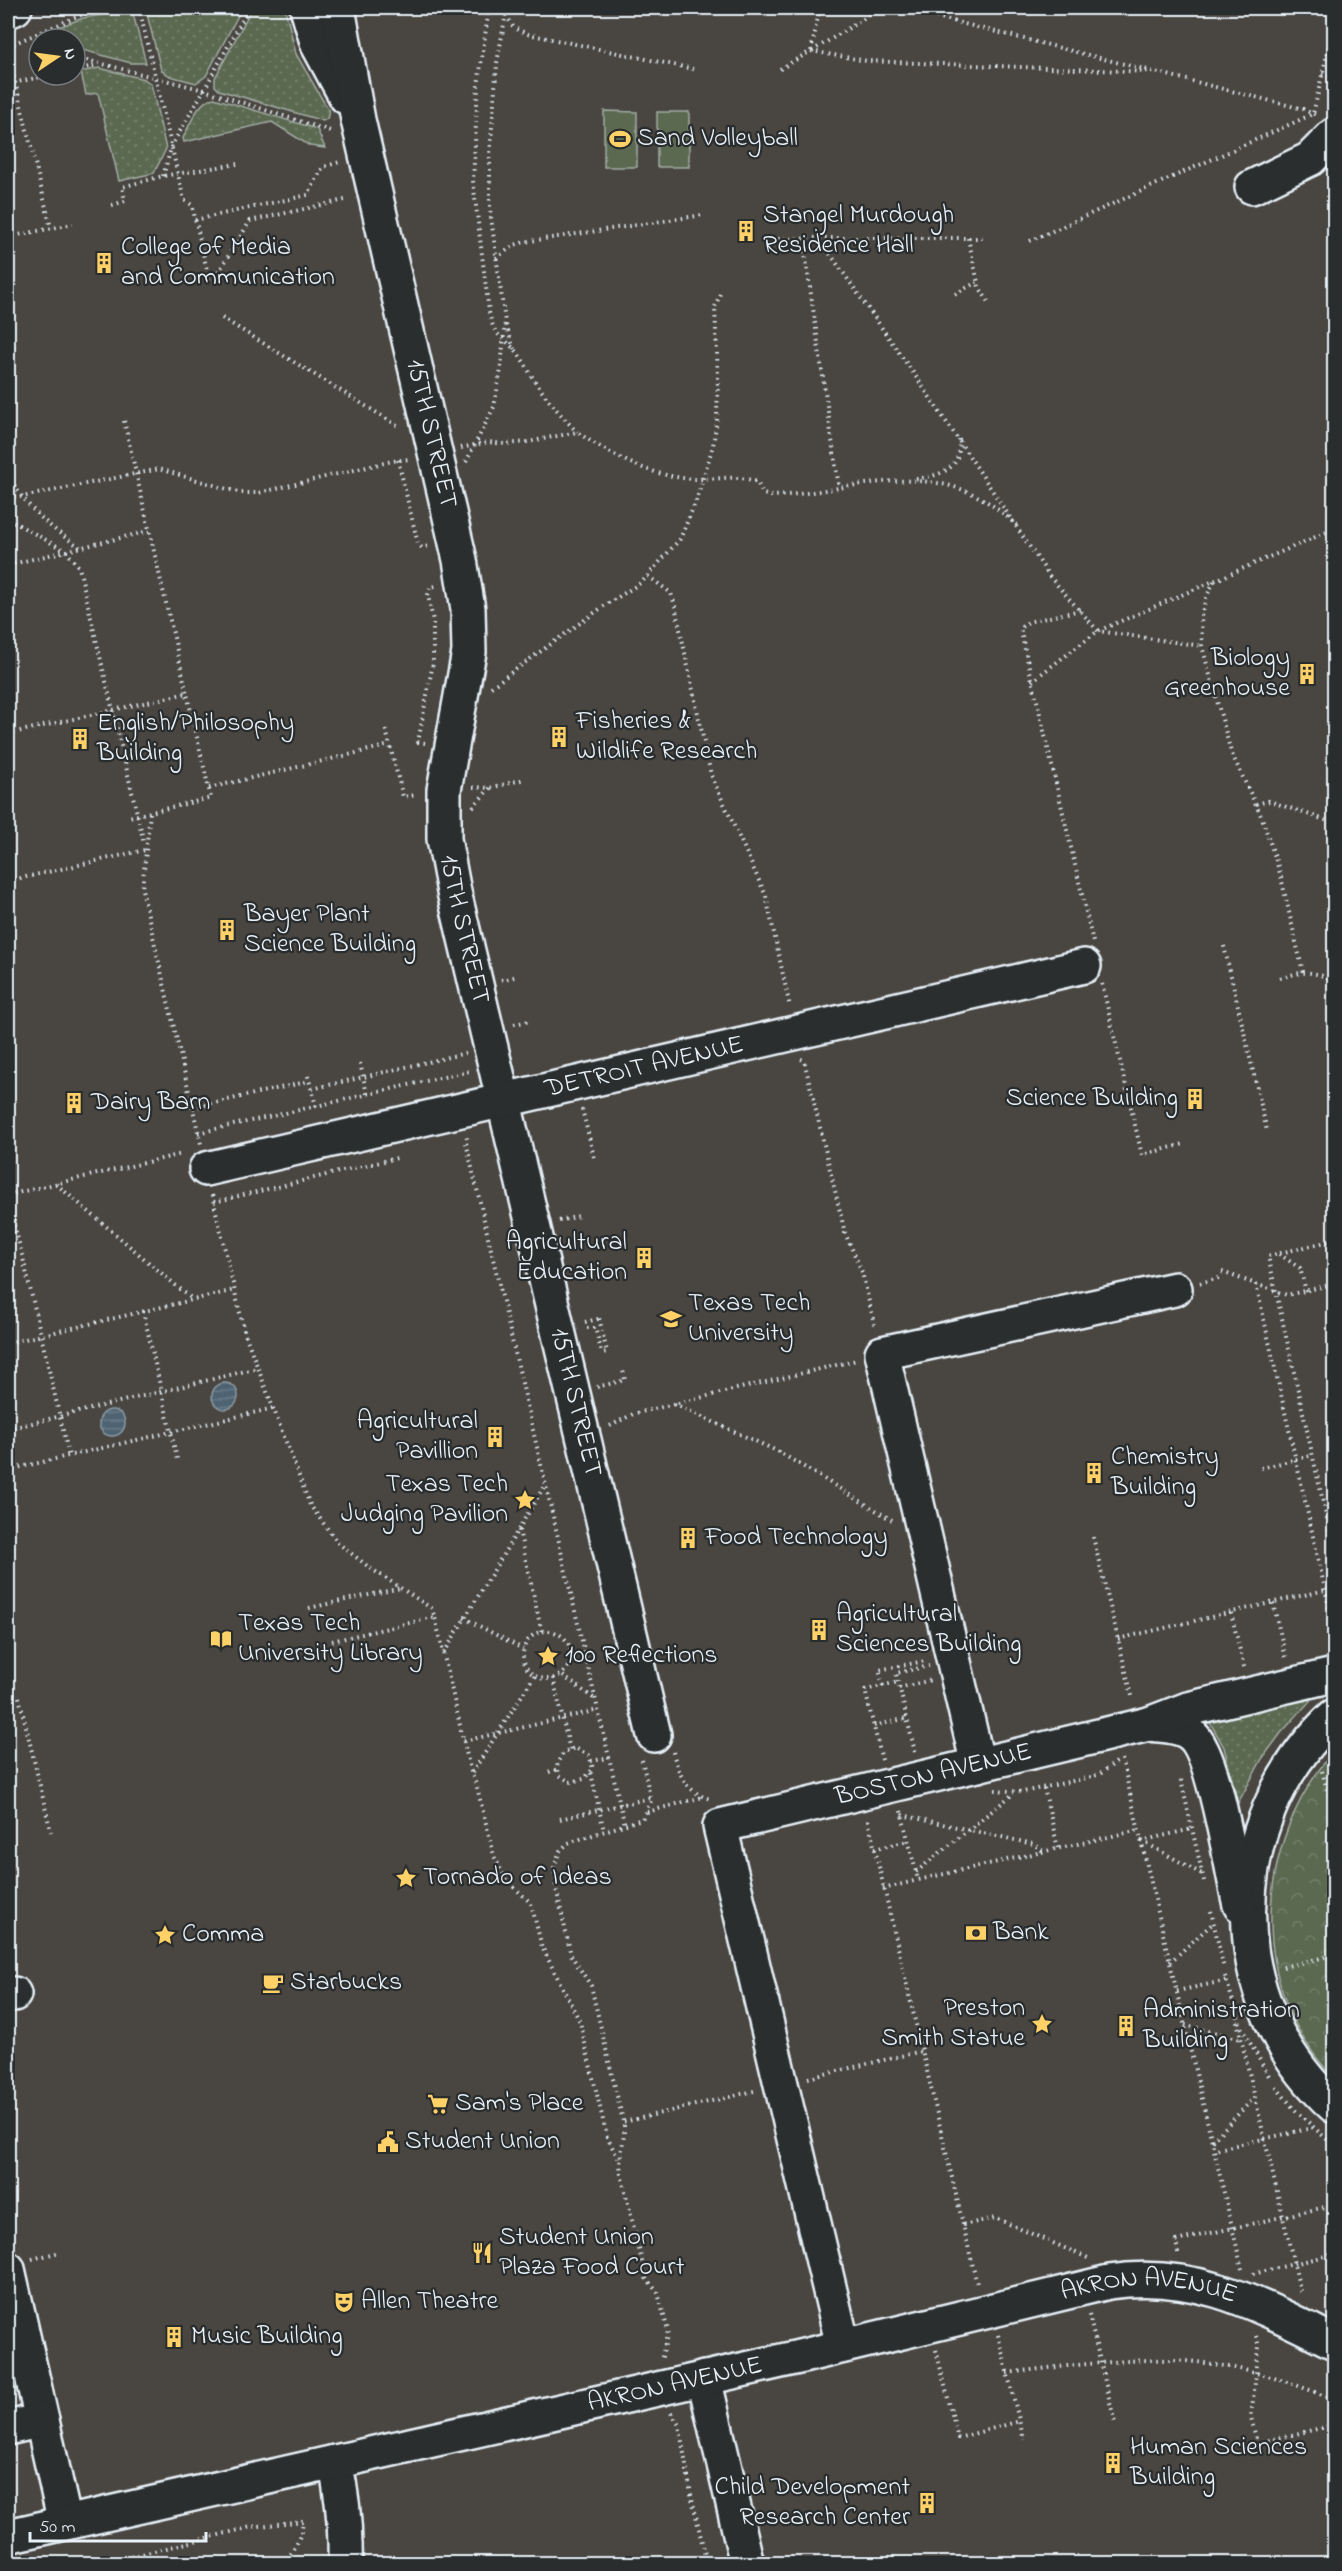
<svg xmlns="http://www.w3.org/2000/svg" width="1342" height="2571" viewBox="0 0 1342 2571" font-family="'Indie Flower',sans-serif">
<defs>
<pattern id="grass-dots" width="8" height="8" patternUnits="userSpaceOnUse" patternTransform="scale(1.5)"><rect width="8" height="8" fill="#5b6951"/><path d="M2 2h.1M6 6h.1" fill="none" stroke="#737f6b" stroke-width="1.8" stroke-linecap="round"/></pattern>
<pattern id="forest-crowns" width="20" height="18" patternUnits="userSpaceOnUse" patternTransform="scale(1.5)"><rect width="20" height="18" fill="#5b6951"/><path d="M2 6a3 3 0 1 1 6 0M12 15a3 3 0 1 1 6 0" fill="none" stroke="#737f6b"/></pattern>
<pattern id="water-rules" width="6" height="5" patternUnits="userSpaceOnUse" patternTransform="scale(1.5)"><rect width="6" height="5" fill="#4e6371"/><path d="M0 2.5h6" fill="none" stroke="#687a86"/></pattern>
</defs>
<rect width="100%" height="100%" fill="#383836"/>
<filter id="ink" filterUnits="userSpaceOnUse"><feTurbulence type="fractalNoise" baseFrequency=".0167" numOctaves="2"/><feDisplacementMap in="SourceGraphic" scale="12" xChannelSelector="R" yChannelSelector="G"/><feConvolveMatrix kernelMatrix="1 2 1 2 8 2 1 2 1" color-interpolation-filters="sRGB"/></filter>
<g filter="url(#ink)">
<path fill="#494540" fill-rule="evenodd" d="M8,8h1326v2555h-1326zM39,39h36v36h-36z"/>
<g fill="url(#grass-dots)" stroke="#a2ada4" stroke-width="1.5">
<path d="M148,8h94l-36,68 -10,7 -26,-7 -9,-6 -14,-56z"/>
<path d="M252,8h33l11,46 33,57 -2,8 -4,2 -104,-31 -4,-4v-8z"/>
<path d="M132,10l14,53h-15l-56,-15v-9h-20l-4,-9 32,-12z"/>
<path d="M99,68l45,11 7,5 15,65 -12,24 -35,8 -21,-88 -12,2 -5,-23z"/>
<path d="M214,98l103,31 8,19 -15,-2 -38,-24 -88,20 -1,-4c7,-13 15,-38 31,-40z"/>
<path d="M1311,1697l-1,4 -29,32 -19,26 -24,44 -14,-56 -16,-28z"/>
</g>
<path fill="url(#forest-crowns)" stroke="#a2ada4" stroke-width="1.5" d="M1334,1751v327c-88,-91 -80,-235 0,-327z"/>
<g fill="#5b6951" stroke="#a2ada4" stroke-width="1.5">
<path d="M604,111l33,1v55h-33z"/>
<rect x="657" y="112" width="32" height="55"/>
</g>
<g fill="url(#water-rules)" stroke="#8c9ca7" stroke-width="1.5">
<circle cx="225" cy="1396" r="13"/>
<circle cx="112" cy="1423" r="13"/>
</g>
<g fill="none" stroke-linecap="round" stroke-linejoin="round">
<defs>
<g id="minor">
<path d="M307,8l11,37 28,52"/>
<path id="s1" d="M338,8l20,112 102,440 8,49 1,43 -25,138v49l10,53 200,843"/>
<path d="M8,11l7,-3"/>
<path d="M1252,187l58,-28 24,-24"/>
<path id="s2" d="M206,1169l878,-203"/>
<path d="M1334,1716c-113,105 -115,286 0,390"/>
<path d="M1149,1724c13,2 29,1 40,9 26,16 42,138 51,172"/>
<path d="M978,1765l-96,-412 293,-64"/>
<path d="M8,1995l6,-1"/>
<path d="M8,2269l57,254"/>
<path id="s3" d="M843,2346l-123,-520 429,-102 39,-15 146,-34"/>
<path d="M704,2378l43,186"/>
<path d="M8,2428l34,-8"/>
<path d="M335,2462c8,35 11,66 10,102"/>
<path id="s4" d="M8,2536l791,-179 310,-75c87,-13 150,23 225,60"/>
</g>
</defs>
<use href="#minor" stroke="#e8f1f8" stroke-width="38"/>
<g stroke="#e8f1f8" stroke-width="4" stroke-dasharray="1.5 4.5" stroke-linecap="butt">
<path d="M139,8l45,192 8,5 17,74 9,-6 32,-52 99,-22"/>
<path d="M489,8l-11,78 -5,95 16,131c6,26 9,20 25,37 9,9 14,22 21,32 12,19 27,35 42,51"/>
<path d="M901,8l402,101 12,6"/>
<path d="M506,15l8,13 14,6 165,35"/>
<path d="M8,46l75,-32 32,-6"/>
<path d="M811,51l56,10 284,11"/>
<path d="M812,51l69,-43"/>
<path d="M8,53l43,175"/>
<path d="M75,57l129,33 129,42"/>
<path d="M780,69l31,-18 9,-43"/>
<path d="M75,70l23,-5"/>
<path d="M1322,74l12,3"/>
<path d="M8,84l42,-9"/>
<path d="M163,176l9,-31 32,-55 45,-82"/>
<path d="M112,205l13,-4 -3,-14 41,-11 74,-12"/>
<path d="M195,220l113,-25 15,-28 17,-5"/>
<path d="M8,227l2,9"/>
<path d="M8,237l65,-13"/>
<path d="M819,238h165"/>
<path d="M968,238l11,49 9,14"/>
<path d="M778,239l41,-1 102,146 129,193 48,54 104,15"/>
<path d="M803,239l36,249"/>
<path d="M1030,241l283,-127 19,-81 2,-3"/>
<path d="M496,258l19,-13 9,-3 179,-27"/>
<path d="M955,294l22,-12"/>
<path d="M222,318l178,109"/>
<path d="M506,325l8,24"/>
<path d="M8,348l11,-3"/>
<path d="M124,421l87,377 -82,19"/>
<path d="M461,448l27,-6 17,2 23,-2 49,-10c35,24 72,44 116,47 22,1 44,-5 64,3l6,12 8,2c67,-2 137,-32 202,-2 17,8 31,20 45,32"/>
<path d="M398,460l20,84 4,4 7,-2"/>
<path d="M466,462l28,-55 7,-38 4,-47 -15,-112v-56l7,-91 10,-55"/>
<path d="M8,475c18,32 41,53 72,72"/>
<path d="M916,479c25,-4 46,-9 43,-40"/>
<path d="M8,496l14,1 137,-28 82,24h17l134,-32 18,-2"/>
<path d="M8,519l58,32 13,16 65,276"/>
<path d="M8,565l141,-34"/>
<path d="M648,576l23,17 4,13 36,169 55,121 24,111"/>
<path d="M1214,581l-8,17 -5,18 1,30 29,106 31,66 18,55 23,99"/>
<path d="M1080,610l-52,12 -8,6 73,314"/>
<path d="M1032,681l66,-50 236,-102"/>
<path d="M491,687l113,-81 38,-24 38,-43 16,-38 17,-55 4,-27 1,-43 -3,-69 5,-13"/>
<path d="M386,730l17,67 14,-2"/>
<path d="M8,734l179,-41"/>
<path d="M425,743l-7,-1 15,-79v-42l-5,-26 2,-8 6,-1"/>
<path d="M473,787l17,1 35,-9"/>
<path d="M209,788l181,-43"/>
<path d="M1256,804l13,-3 65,22"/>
<path d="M473,807l17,-19"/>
<path d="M150,813l-8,76 59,255"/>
<path d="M8,881l137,-31"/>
<path d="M1224,946l43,185"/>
<path d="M1280,978c24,-7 32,-8 54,3"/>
<path d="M501,980l17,-4"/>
<path d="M1102,984l40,171 42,-11"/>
<path d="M514,1024l16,-3"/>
<path d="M801,1059l3,1 41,173 17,39 13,55"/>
<path d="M360,1063l7,31"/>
<path d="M308,1076l8,30"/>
<path d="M312,1089l154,-36"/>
<path d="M193,1108l117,-27"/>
<path d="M582,1109l12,48"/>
<path d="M198,1133l272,-62"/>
<path d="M467,1137l-1,5 159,684"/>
<path d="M56,1184l136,115"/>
<path d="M8,1195l174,-41"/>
<path d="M212,1195l33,139 65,171 28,38 32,25 61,40 4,9 35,152 7,18 17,69 12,24 25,23 11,44 38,75 27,115 11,21"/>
<path d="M8,1202l15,56 46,198"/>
<path d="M214,1202l183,-44"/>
<path d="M559,1221l20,-5"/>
<path d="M1334,1240l-66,16 66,295"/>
<path d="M1279,1254l21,14 6,23"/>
<path d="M1222,1272l65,23 47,-11"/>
<path d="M1200,1283l19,-5"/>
<path d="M1256,1284l78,345"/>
<path d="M143,1311l34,148"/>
<path d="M585,1322l17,-4"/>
<path d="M587,1328h8l7,25 5,-1 -8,-34"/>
<path d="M8,1343l227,-53"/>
<path d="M597,1387l28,-7 -2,-10"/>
<path d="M674,1404l105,48 113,68"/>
<path d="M610,1426l23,-12 224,-54"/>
<path d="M8,1429l250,-61"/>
<path d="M1261,1468l52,-13"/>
<path d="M8,1470l266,-62"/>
<path d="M519,1530l23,103"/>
<path d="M1093,1537l40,163"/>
<path d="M1273,1603l13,55"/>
<path d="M309,1608l92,-20"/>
<path d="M1231,1613l13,54"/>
<path d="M464,1618l59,31"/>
<circle cx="547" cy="1655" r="24"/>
<path d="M1118,1639l216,-51"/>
<path d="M332,1641l103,-24"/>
<path d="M444,1653l101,-168"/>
<path d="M563,1676l33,24"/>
<path d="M553,1678l17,72"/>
<path d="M883,1686l-4,-16 46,-9"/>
<path d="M899,1688l32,-8"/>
<path d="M19,1697l32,135"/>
<path d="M874,1726l33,-8"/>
<path d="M464,1741l134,-31"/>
<path d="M673,1752c5,22 15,42 38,47"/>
<path d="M915,1752l-19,-79 33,-7"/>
<path d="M1122,1759l92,391"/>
<path d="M642,1760l9,41 -9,18 -74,24 -8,8 -6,16 2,21 15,67 20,31 33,139c1,19 -6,29 -3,49l25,104 12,15 10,38 -7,30"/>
<path d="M882,1760l-17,-70 33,-8"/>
<path d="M591,1761l-2,-6 -14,-7 -11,4 -7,11 2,12 11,7 14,-3 9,-10 -2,-8 18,-3"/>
<path d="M1322,1771l12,44"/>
<path d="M549,1772l9,-3"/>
<path d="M472,1773l63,-98"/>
<path d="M591,1773l13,58"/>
<path d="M1181,1780l23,101"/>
<path d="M1044,1788l14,60"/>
<path d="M995,1790l28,2 68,-15 9,-3 19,-14"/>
<path d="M901,1811l17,69 221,-50"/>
<path d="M647,1812l56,-15"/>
<path d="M902,1815l131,29 10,7"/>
<path d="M560,1819l90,-21"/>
<path d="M868,1820l109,464"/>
<path d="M1141,1841l51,-12"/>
<path d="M1142,1841l60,33"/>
<path d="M874,1849l35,-8"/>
<path d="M916,1872l97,-78"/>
<path d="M883,1889l35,-9"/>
<path d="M1211,1911l13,58"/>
<path d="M1170,1962l43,-39"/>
<path d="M1283,1967l51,-12"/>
<path d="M1225,1976l16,51 28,49"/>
<path d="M1177,1991l52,-11"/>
<path d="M1237,2021l64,273"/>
<path d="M1185,2025l56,14"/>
<path d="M808,2078l114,-27"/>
<path d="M1276,2087l19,23 39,36"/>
<path d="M624,2122l130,-31"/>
<path d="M1212,2141l42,-43"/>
<path d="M963,2225l32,-7 93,40"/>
<path d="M1178,2253l-2,-12 158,-36"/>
<path d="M32,2259l28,-7"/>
<path d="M1242,2269l-28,-119 98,-22"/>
<path d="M1253,2274l81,-20"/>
<path d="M1089,2315l26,108"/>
<path d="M998,2335l26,105"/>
<path d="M1256,2336l3,11 -8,70 6,26 77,-18"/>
<path d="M936,2350l22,88 62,-17"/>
<path d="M1007,2373c47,-6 94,-11 141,-13 63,-2 129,15 186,40"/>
<path d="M671,2413l8,12 12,69 16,70"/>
<path d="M102,2564l149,-37 52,-6c-2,16 -9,35 -24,43"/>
</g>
<use href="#minor" stroke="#2a2d2e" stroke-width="33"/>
</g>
</g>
<defs>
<symbol id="stadium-bare" viewBox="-9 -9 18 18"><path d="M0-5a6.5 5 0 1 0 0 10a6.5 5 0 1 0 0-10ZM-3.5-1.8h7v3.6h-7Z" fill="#ffd166" stroke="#2a2d2e" stroke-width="2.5" paint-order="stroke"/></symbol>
<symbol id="building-bare" viewBox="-9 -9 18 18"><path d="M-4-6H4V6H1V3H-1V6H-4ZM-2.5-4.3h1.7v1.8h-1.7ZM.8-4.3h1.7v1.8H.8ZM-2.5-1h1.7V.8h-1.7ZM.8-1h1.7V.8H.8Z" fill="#ffd166" stroke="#2a2d2e" stroke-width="2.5" paint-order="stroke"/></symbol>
<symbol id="university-bare" viewBox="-9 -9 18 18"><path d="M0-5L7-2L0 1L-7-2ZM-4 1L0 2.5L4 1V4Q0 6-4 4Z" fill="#ffd166" stroke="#2a2d2e" stroke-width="2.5" paint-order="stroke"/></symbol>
<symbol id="sight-bare" viewBox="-9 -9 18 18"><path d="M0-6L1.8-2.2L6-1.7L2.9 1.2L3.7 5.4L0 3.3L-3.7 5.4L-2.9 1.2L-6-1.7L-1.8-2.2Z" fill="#ffd166" stroke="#2a2d2e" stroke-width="2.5" paint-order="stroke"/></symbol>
<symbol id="library-bare" viewBox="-9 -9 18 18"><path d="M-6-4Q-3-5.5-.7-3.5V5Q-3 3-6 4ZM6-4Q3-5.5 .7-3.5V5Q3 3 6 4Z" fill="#ffd166" stroke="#2a2d2e" stroke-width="2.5" paint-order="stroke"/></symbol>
<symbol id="bank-bare" viewBox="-9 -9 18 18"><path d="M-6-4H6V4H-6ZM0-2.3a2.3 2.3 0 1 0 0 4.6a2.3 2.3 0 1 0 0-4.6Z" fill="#ffd166" stroke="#2a2d2e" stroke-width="2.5" paint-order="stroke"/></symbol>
<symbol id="cafe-bare" viewBox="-9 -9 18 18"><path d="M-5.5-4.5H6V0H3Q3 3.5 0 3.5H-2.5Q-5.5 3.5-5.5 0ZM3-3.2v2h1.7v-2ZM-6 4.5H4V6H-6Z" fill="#ffd166" stroke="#2a2d2e" stroke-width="2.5" paint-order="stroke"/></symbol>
<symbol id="supermarket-bare" viewBox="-9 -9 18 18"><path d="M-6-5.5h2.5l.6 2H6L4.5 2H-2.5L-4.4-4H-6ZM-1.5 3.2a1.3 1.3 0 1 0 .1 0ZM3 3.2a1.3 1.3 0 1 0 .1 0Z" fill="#ffd166" stroke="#2a2d2e" stroke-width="2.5" paint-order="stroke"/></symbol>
<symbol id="civic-bare" viewBox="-9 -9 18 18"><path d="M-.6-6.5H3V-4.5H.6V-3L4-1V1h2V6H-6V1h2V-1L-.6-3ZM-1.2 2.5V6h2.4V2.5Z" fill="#ffd166" stroke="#2a2d2e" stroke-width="2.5" paint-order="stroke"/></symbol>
<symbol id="restaurant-bare" viewBox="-9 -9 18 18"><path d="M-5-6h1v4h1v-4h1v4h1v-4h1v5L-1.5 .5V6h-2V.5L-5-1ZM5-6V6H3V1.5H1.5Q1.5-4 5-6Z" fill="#ffd166" stroke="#2a2d2e" stroke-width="2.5" paint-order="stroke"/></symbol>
<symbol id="theatre-bare" viewBox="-9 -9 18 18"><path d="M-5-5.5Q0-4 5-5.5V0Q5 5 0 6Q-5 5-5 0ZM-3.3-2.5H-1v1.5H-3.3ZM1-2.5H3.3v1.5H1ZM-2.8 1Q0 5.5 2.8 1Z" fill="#ffd166" stroke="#2a2d2e" stroke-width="2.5" paint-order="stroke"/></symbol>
</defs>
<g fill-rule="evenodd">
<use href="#stadium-bare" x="605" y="124" width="30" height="30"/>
<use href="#building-bare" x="731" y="216" width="30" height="30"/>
<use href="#building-bare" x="89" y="248" width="30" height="30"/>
<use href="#building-bare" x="1292" y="659" width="30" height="30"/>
<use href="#building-bare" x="544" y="722" width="30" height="30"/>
<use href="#building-bare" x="65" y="724" width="30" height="30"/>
<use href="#building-bare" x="212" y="915" width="30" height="30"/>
<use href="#building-bare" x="1180" y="1084" width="30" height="30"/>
<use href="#building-bare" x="59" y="1088" width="30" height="30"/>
<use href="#building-bare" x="629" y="1243" width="30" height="30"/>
<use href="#university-bare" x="656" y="1304" width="30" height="30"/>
<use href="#building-bare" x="480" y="1422" width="30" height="30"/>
<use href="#building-bare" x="1079" y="1458" width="30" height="30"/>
<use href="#sight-bare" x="510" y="1485" width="30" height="30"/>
<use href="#building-bare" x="673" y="1523" width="30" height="30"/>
<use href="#building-bare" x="804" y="1615" width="30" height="30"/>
<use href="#library-bare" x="206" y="1624" width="30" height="30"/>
<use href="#sight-bare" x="533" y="1641" width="30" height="30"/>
<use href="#sight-bare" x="391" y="1863" width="30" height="30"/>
<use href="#bank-bare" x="961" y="1918" width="30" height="30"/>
<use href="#sight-bare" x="150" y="1920" width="30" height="30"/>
<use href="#cafe-bare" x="258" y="1968" width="30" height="30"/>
<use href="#sight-bare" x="1027" y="2009" width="30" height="30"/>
<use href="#building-bare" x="1111" y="2011" width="30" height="30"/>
<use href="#supermarket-bare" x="423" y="2089" width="30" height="30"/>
<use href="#civic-bare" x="373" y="2127" width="30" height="30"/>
<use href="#restaurant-bare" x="467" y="2238" width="30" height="30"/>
<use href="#theatre-bare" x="329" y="2287" width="30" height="30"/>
<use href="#building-bare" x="159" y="2322" width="30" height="30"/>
<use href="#building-bare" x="1098" y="2448" width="30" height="30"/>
<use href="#building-bare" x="912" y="2488" width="30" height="30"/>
</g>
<g text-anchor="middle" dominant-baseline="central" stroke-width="4.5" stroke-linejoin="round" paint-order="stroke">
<g font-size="26" fill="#e8f1f8" stroke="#2a2d2e" text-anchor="start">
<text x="637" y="139">Sand Volleyball</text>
<text x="763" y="216">Stangel Murdough<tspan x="763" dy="30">Residence Hall</tspan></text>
<text x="121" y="248">College of Media<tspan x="121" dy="30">and Communication</tspan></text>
<text x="1290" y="659" text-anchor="end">Biology<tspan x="1290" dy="30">Greenhouse</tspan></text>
<text x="576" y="722">Fisheries &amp;<tspan x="576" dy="30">Wildlife Research</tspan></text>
<text x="97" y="724">English/Philosophy<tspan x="97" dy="30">Building</tspan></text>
<text x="244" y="915">Bayer Plant<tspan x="244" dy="30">Science Building</tspan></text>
<text x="1178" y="1099" text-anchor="end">Science Building</text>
<text x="91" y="1103">Dairy Barn</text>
<text x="627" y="1243" text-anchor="end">Agricultural<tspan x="627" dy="30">Education</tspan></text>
<text x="688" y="1304">Texas Tech<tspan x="688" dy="30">University</tspan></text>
<text x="478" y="1422" text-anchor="end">Agricultural<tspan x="478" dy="30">Pavillion</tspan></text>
<text x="1111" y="1458">Chemistry<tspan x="1111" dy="30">Building</tspan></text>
<text x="508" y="1485" text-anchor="end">Texas Tech<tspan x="508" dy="30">Judging Pavilion</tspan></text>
<text x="705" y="1538">Food Technology</text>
<text x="836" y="1615">Agricultural<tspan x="836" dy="30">Sciences Building</tspan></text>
<text x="238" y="1624">Texas Tech<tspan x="238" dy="30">University Library</tspan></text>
<text x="565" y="1656">100 Reflections</text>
<text x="423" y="1878">Tornado of Ideas</text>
<text x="993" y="1933">Bank</text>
<text x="182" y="1935">Comma</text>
<text x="290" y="1983">Starbucks</text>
<text x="1025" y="2009" text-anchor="end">Preston<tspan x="1025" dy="30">Smith Statue</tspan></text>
<text x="1143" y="2011">Administration<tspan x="1143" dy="30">Building</tspan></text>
<text x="455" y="2104">Sam's Place</text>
<text x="405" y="2142">Student Union</text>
<text x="499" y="2238">Student Union<tspan x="499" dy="30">Plaza Food Court</tspan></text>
<text x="361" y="2302">Allen Theatre</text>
<text x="191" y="2337">Music Building</text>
<text x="1130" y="2448">Human Sciences<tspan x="1130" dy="30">Building</tspan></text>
<text x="910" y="2488" text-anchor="end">Child Development<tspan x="910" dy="30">Research Center</tspan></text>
</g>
<g font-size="26" fill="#e8f1f8" stroke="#2a2d2e">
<text stroke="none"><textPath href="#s1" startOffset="436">15TH STREET</textPath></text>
<text stroke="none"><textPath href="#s1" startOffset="940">15TH STREET</textPath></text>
<text stroke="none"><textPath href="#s2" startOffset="450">DETROIT AVENUE</textPath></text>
<text stroke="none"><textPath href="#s1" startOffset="1426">15TH STREET</textPath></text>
<text stroke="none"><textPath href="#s3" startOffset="754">BOSTON AVENUE</textPath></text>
<text stroke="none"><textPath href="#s4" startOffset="1170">AKRON AVENUE</textPath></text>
<text stroke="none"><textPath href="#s4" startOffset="684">AKRON AVENUE</textPath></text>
</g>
</g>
<rect width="1342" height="2571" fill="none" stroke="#2a2d2e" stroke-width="30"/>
<rect x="15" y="15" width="1312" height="2541" fill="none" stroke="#e8f1f8" stroke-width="2" filter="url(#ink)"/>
<g transform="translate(57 57) rotate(77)"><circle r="28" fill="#2a2d2e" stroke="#767b7f" stroke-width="1.5"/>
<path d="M0-4.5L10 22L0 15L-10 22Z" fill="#ffd166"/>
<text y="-9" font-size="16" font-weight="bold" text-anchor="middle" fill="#e8f1f8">N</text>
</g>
<path d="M30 2532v9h176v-9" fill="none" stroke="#e8f1f8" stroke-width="3"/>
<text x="39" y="2532" font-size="18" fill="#e8f1f8" stroke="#2a2d2e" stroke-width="4.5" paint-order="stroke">50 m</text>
</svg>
